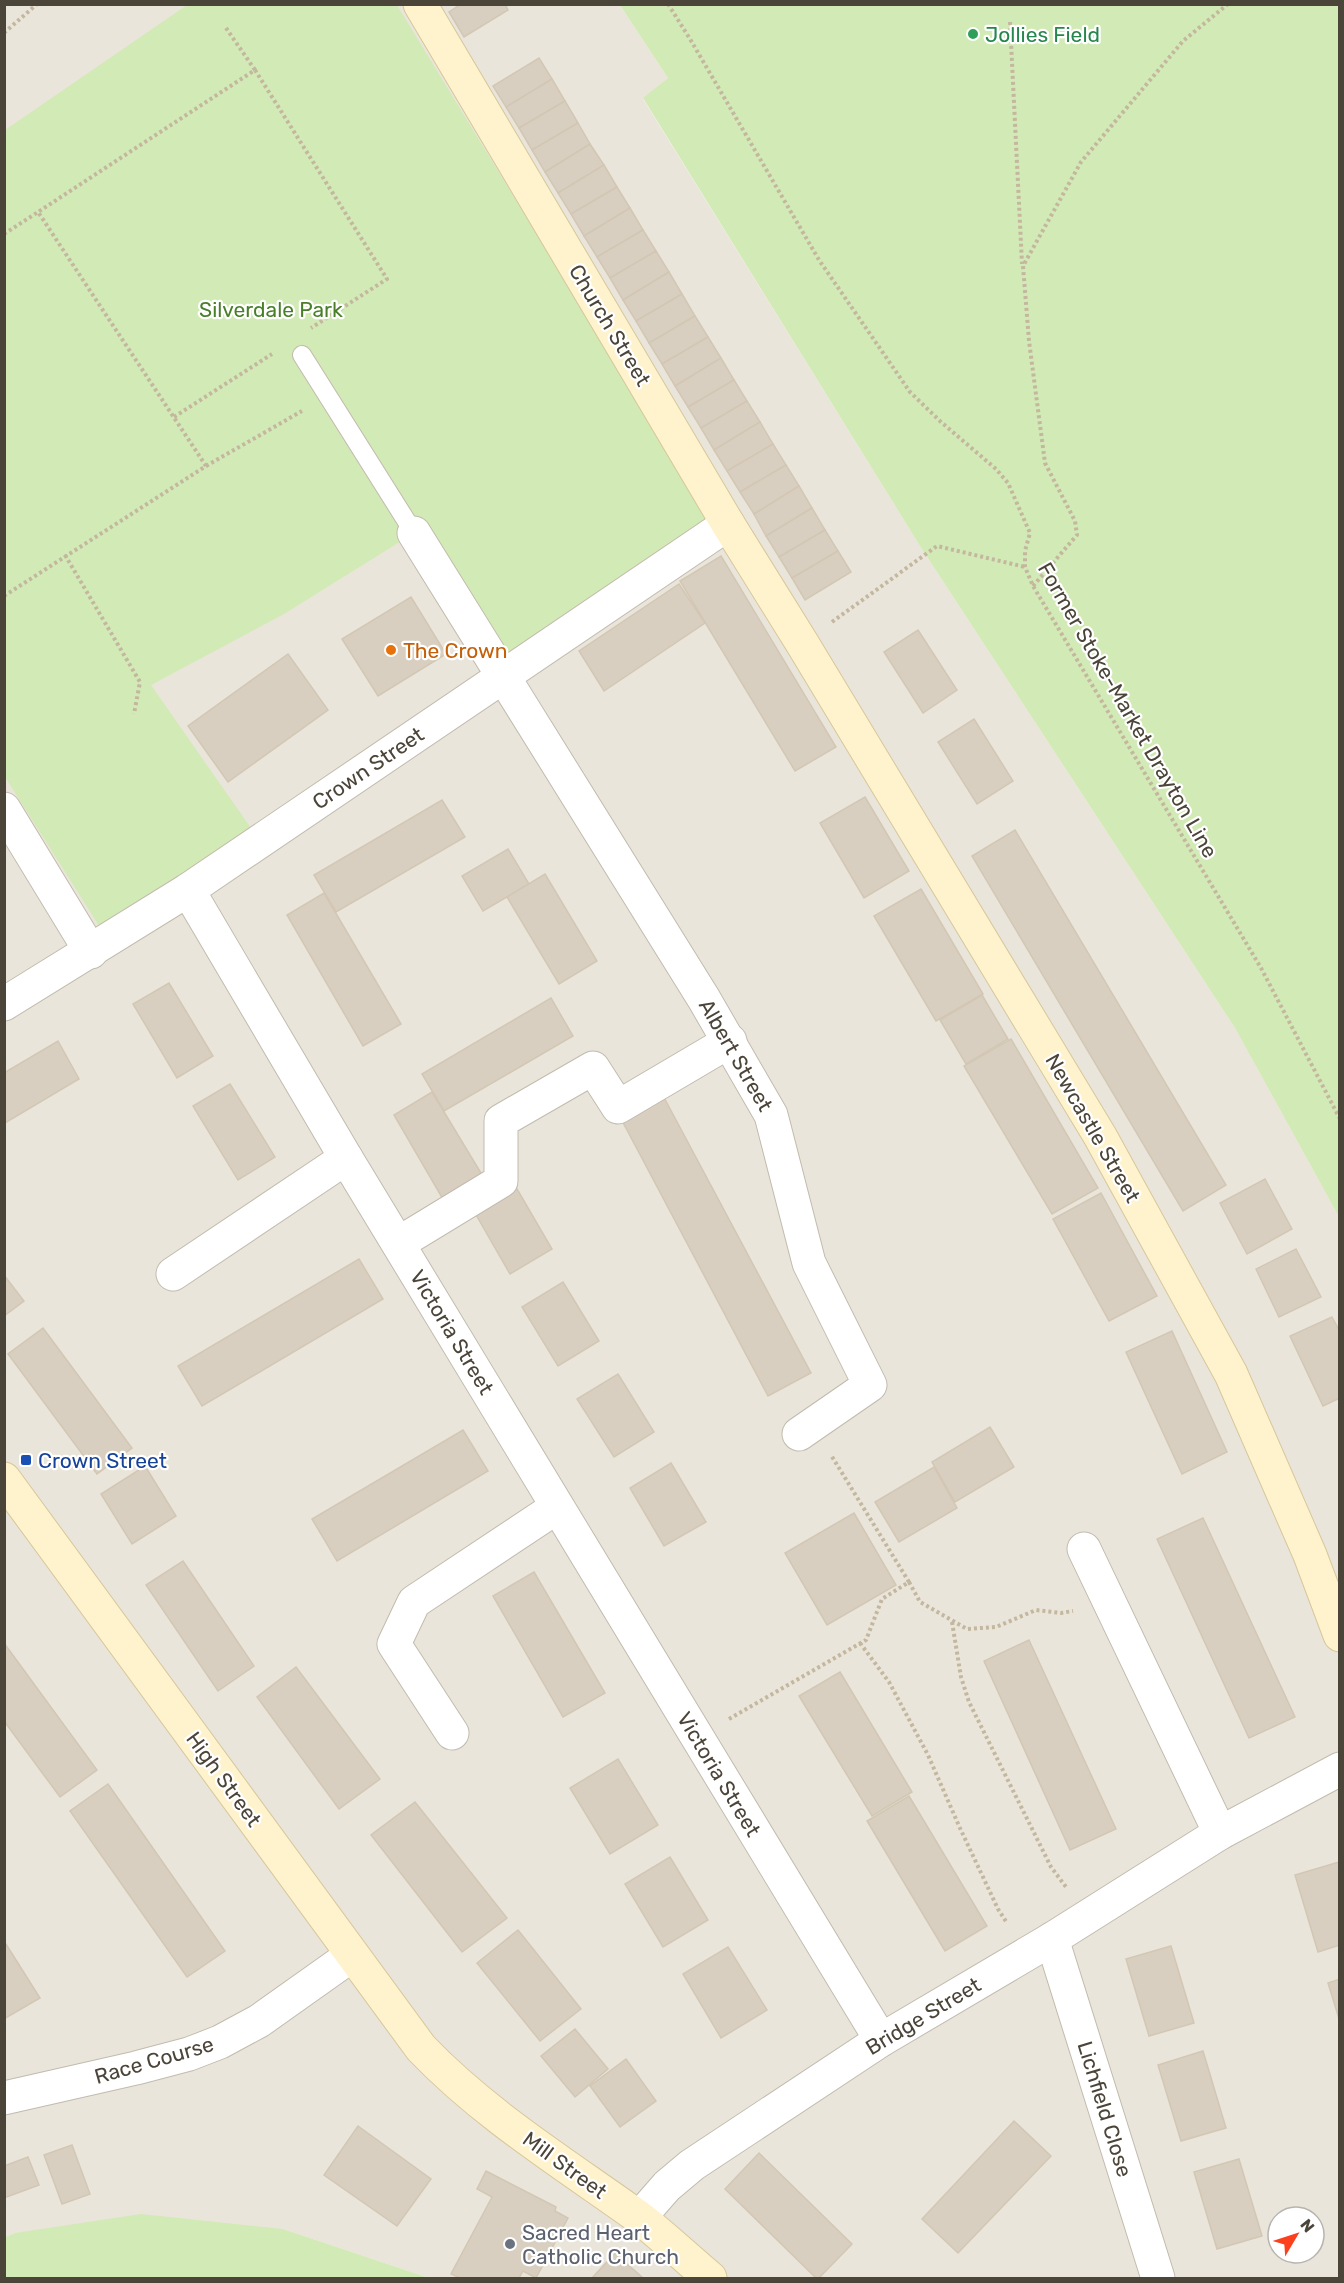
<svg xmlns="http://www.w3.org/2000/svg" width="1344" height="2283" viewBox="0 0 1344 2283" font-family="Rubik,sans-serif">
<rect width="100%" height="100%" fill="#f6f3ec"/>
<path fill="#eae5da" fill-rule="evenodd" d="M5,5h615l48,73 -25,21 277,447 315,482 104,189v1061h-910l-146,-49 -268,4 -10,4zM1278,2217h36v36h-36z"/>
<g fill="#d2eab5">
<path d="M187,5h210l315,518 -205,131 -93,-121 -130,81 -133,71 102,146 -152,98 -96,-152v-647z"/>
<path d="M620,5h719v1212l-104,-189 -315,-482 -277,-448 25,-20z"/>
<path d="M141,2214l142,15 146,49h-424v-41l10,-4z"/>
</g>
<g fill="#d8cfc1" stroke="#d3c7b4" stroke-width="1.5">
<path d="M461,4h44l3,6 -44,27 -15,-25z"/>
<path d="M539,58l13,21 -46,28 -13,-21z"/>
<path d="M552,79l13,22 -46,27 -13,-21z"/>
<path d="M565,101l13,22 -46,27 -13,-22z"/>
<path d="M578,123l12,21 -45,28 -13,-22z"/>
<path d="M590,144l14,21 -46,28 -13,-21z"/>
<path d="M604,165l13,22 -46,27 -13,-21z"/>
<path d="M617,187l13,21 -46,28 -13,-22z"/>
<path d="M630,208l13,22 -46,27 -13,-21z"/>
<path d="M643,230l13,21 -46,27 -13,-21z"/>
<path d="M656,251l13,21 -46,28 -13,-22z"/>
<path d="M669,272l13,22 -46,27 -13,-21z"/>
<path d="M682,294l13,22 -46,27 -13,-22z"/>
<path d="M695,316l13,21 -46,27 -13,-21z"/>
<path d="M708,337l13,21 -46,28 -13,-22z"/>
<path d="M721,358l13,22 -46,27 -13,-21z"/>
<path d="M734,380l13,21 -46,27 -13,-21z"/>
<path d="M747,401l13,21 -46,28 -13,-22z"/>
<path d="M760,422l13,22 -46,27 -13,-21z"/>
<path d="M773,444l13,21 -46,27 -13,-21z"/>
<path d="M786,465l13,21 -45,28 -14,-22z"/>
<path d="M799,486l13,22 -46,28 -12,-22z"/>
<path d="M812,508l13,22 -46,27 -13,-21z"/>
<path d="M825,530l13,21 -46,27 -13,-21z"/>
<path d="M838,551l13,21 -46,28 -13,-22z"/>
<path d="M721,556l115,191 -41,24 -115,-190z"/>
<path d="M679,584l26,39 -101,68 -25,-40z"/>
<path d="M411,597l35,57 -68,42 -36,-57z"/>
<path d="M918,630l39,60 -34,23 -39,-61z"/>
<path d="M288,654l40,56 -100,72 -40,-56z"/>
<path d="M974,719l39,62 -36,23 -39,-62z"/>
<path d="M865,797l44,74 -45,27 -44,-75z"/>
<path d="M442,800l23,37 -129,75 -22,-37z"/>
<path d="M1015,830l211,355 -43,26 -211,-355z"/>
<path d="M508,849l21,35 -46,27 -21,-35z"/>
<path d="M545,874l52,87 -38,23 -52,-87z"/>
<path d="M921,889l62,105 -47,27 -62,-105z"/>
<path d="M324,893l77,131 -38,22 -76,-131z"/>
<path d="M169,983l44,73 -36,22 -44,-74z"/>
<path d="M982,995l26,44 -42,25 -26,-44z"/>
<path d="M551,998l22,38 -129,75 -22,-37z"/>
<path d="M1011,1039l87,149 -46,26 -88,-148z"/>
<path d="M58,1041l21,38 -74,44 -1,-50z"/>
<path d="M230,1084l45,73 -37,23 -45,-74z"/>
<path d="M660,1090l151,283 -43,23 -150,-283z"/>
<path d="M432,1092l52,86 -40,23 -50,-86z"/>
<path d="M1265,1179l27,50 -45,25 -27,-51z"/>
<path d="M517,1189l35,60 -42,25 -35,-61z"/>
<path d="M1101,1193l56,103 -48,25 -56,-102z"/>
<path d="M1296,1249l25,48 -42,20 -23,-48z"/>
<path d="M359,1259l24,40 -181,107 -24,-40z"/>
<path d="M4,1275l20,26 -20,15z"/>
<path d="M563,1282l36,59 -41,25 -36,-59z"/>
<path d="M1332,1317l8,15v66l-17,8 -33,-70z"/>
<path d="M43,1328l89,120 -35,26 -89,-120z"/>
<path d="M1172,1331l55,121 -45,22 -56,-122z"/>
<path d="M618,1374l36,58 -40,25 -37,-58z"/>
<path d="M990,1427l24,40 -59,35 -23,-40z"/>
<path d="M463,1430l25,41 -151,90 -25,-42z"/>
<path d="M671,1463l35,59 -42,24 -34,-58z"/>
<path d="M145,1466l31,50 -44,28 -31,-50z"/>
<path d="M934,1467l23,41 -58,34 -24,-40z"/>
<path d="M854,1513l42,72 -69,40 -42,-72z"/>
<path d="M1203,1518l92,199 -46,21 -92,-199z"/>
<path d="M183,1561l71,105 -36,25 -72,-106z"/>
<path d="M534,1572l71,121 -42,24 -70,-121z"/>
<path d="M1029,1640l87,189 -46,21 -86,-189z"/>
<path d="M4,1643l93,127 -37,27 -56,-76z"/>
<path d="M296,1667l84,112 -41,30 -82,-112z"/>
<path d="M840,1672l72,120 -40,24 -73,-120z"/>
<path d="M618,1759l40,66 -48,29 -40,-66z"/>
<path d="M108,1784l117,167 -38,26 -117,-166z"/>
<path d="M909,1796l78,130 -42,25 -78,-130z"/>
<path d="M415,1802l92,116 -45,34 -91,-117z"/>
<path d="M670,1857l38,63 -45,27 -38,-63z"/>
<path d="M1339,1862l1,83 -22,7 -23,-77z"/>
<path d="M518,1930l63,79 -41,32 -63,-78z"/>
<path d="M4,1941l36,57 -36,21z"/>
<path d="M1171,1946l23,77 -45,13 -23,-77z"/>
<path d="M728,1947l39,63 -46,28 -38,-64z"/>
<path d="M1340,1979v43l-12,-39z"/>
<path d="M575,2029l33,40 -33,28 -34,-41z"/>
<path d="M1203,2051l23,77 -45,13 -23,-76z"/>
<path d="M626,2059l30,42 -36,26 -30,-41z"/>
<path d="M1014,2121l37,35 -93,97 -36,-34z"/>
<path d="M358,2126l73,53 -34,47 -73,-51z"/>
<path d="M72,2145l18,49 -28,10 -18,-49z"/>
<path d="M759,2153l93,91 -33,34h-3l-91,-89z"/>
<path d="M28,2157l11,28 -35,13v-32z"/>
<path d="M1239,2159l23,77 -45,13 -23,-77z"/>
<path d="M486,2171l70,36 -1,4 13,7 -32,60 -13,-7 -4,7h-59l-9,-4 41,-77 -15,-8z"/>
<path d="M615,2253l28,25h-51z"/>
</g>
<g fill="none" stroke-linecap="round" stroke-linejoin="round">
<defs>
<path id="lane" d="M302,355l112,178"/>
<g id="street">
<path d="M414,533l290,466 67,116 38,148 61,122 -71,49"/>
<path d="M4,809l87,143"/>
<path d="M188,890l158,268 535,882"/>
<path d="M4,1004l184,-114 540,-366"/>
<path d="M399,1243l102,-62v-60l92,-53 25,39 112,-66"/>
<path d="M173,1274l173,-116"/>
<path d="M1084,1549l136,284"/>
<path d="M452,1733l-58,-89 20,-42 143,-95"/>
<path d="M1052,1939l106,339"/>
<path d="M4,2098l132,-30 53,-14 31,-12 39,-21 93,-66"/>
<path d="M639,2218l28,-32 25,-21 189,-125 171,-101 168,-106 120,-64"/>
</g>
<g id="secondary">
<path d="M420,4l308,520 74,119 298,493 131,238 79,181 30,80"/>
<path d="M4,1479l417,569c63,66 142,115 216,168 25,19 49,42 73,62"/>
</g>
</defs>
<use href="#lane" stroke="#c2bbae" stroke-width="20"/>
<use href="#street" stroke="#c2bbae" stroke-width="35"/>
<use href="#secondary" stroke="#d6c79b" stroke-width="35"/>
<g stroke="#c4b79f" stroke-width="4" stroke-dasharray="3 3" stroke-linecap="butt">
<path d="M668,4l22,35 129,221 91,132 31,30 55,47 12,14 22,50 -5,18v16l8,19 228,382 79,151"/>
<path d="M1010,22l12,242"/>
<path d="M226,28l29,42"/>
<path d="M4,33l33,-29"/>
<path d="M4,234l34,-22"/>
<path d="M174,417l98,-63"/>
<path d="M206,466l96,-55"/>
<path d="M65,555l75,127 -6,32"/>
<path d="M1033,586l44,-51 -2,-14 -30,-58 -16,-122 -6,-75 58,-104 102,-121 45,-37"/>
<path d="M4,596l202,-130 -168,-254 217,-142 132,209 -76,49"/>
<path d="M832,622l105,-76 88,21"/>
<path d="M909,1582l11,20 47,27 29,-2 40,-17 25,3 12,-2"/>
<path d="M952,1622l9,55 8,25 82,165 15,20"/>
<path d="M860,1643l29,39 39,73 31,71 39,83 9,14"/>
<path d="M729,1719l137,-79 16,-41 27,-17 -78,-127"/>
</g>
<use href="#lane" stroke="#fff" stroke-width="18"/>
<use href="#street" stroke="#fff" stroke-width="33"/>
<use href="#secondary" stroke="#fff3cd" stroke-width="33"/>
</g>
<circle fill="#2e9e5b" stroke="#fff" stroke-width="2" cx="973" cy="34" r="6"/>
<circle fill="#e8710a" stroke="#fff" stroke-width="2" cx="391" cy="650" r="6"/>
<rect fill="#1a4fb4" stroke="#fff" stroke-width="2" x="20" y="1454" width="12" height="12" rx="3"/>
<circle fill="#6b7280" stroke="#fff" stroke-width="2" cx="510" cy="2244" r="6"/>
<g text-anchor="middle" dominant-baseline="central" stroke-width="4.5" stroke-linejoin="round" paint-order="stroke">
<g font-size="21" fill="#27864d" stroke="#fff" text-anchor="start">
<text x="985" y="34">Jollies Field</text>
</g>
<g font-size="21" fill="#4a7f2a" stroke="#fff">
<text x="271" y="309">Silverdale Park</text>
</g>
<g font-size="21" fill="#4b4439" stroke="#fff">
<text transform="translate(610 325) rotate(59)">Church Street</text>
<text transform="translate(1128 710) rotate(60)">Former Stoke-Market Drayton Line</text>
<text transform="translate(368 768) rotate(-34)">Crown Street</text>
<text transform="translate(736 1055) rotate(60)">Albert Street</text>
<text transform="translate(1093 1128) rotate(60)">Newcastle Street</text>
<text transform="translate(452 1332) rotate(59)">Victoria Street</text>
<text transform="translate(719 1774) rotate(59)">Victoria Street</text>
<text transform="translate(224 1779) rotate(54)">High Street</text>
<text transform="translate(923 2016) rotate(-31)">Bridge Street</text>
<text transform="translate(154 2060) rotate(-16)">Race Course</text>
<text transform="translate(1105 2109) rotate(73)">Lichfield Close</text>
<text transform="translate(565 2165) rotate(36)">Mill Street</text>
</g>
<g font-size="21" fill="#c56008" stroke="#fff" text-anchor="start">
<text x="403" y="650">The Crown</text>
</g>
<g font-size="21" fill="#164399" stroke="#fff" text-anchor="start">
<text x="38" y="1460">Crown Street</text>
</g>
<g font-size="21" fill="#5b616d" stroke="#fff" text-anchor="start">
<text x="522" y="2232">Sacred Heart<tspan x="522" dy="24">Catholic Church</tspan></text>
</g>
</g>
<rect width="1344" height="2283" fill="none" stroke="#4b4439" stroke-width="12"/>
<g transform="translate(1296 2235) rotate(51)"><circle r="28" fill="#ffffff" stroke="#b7b4b0" stroke-width="1.5"/>
<path d="M0-4.5L10 22L0 15L-10 22Z" fill="#fc3f1d"/>
<text y="-9" font-size="16" font-weight="bold" text-anchor="middle" fill="#4b4439">N</text>
</g>
</svg>
